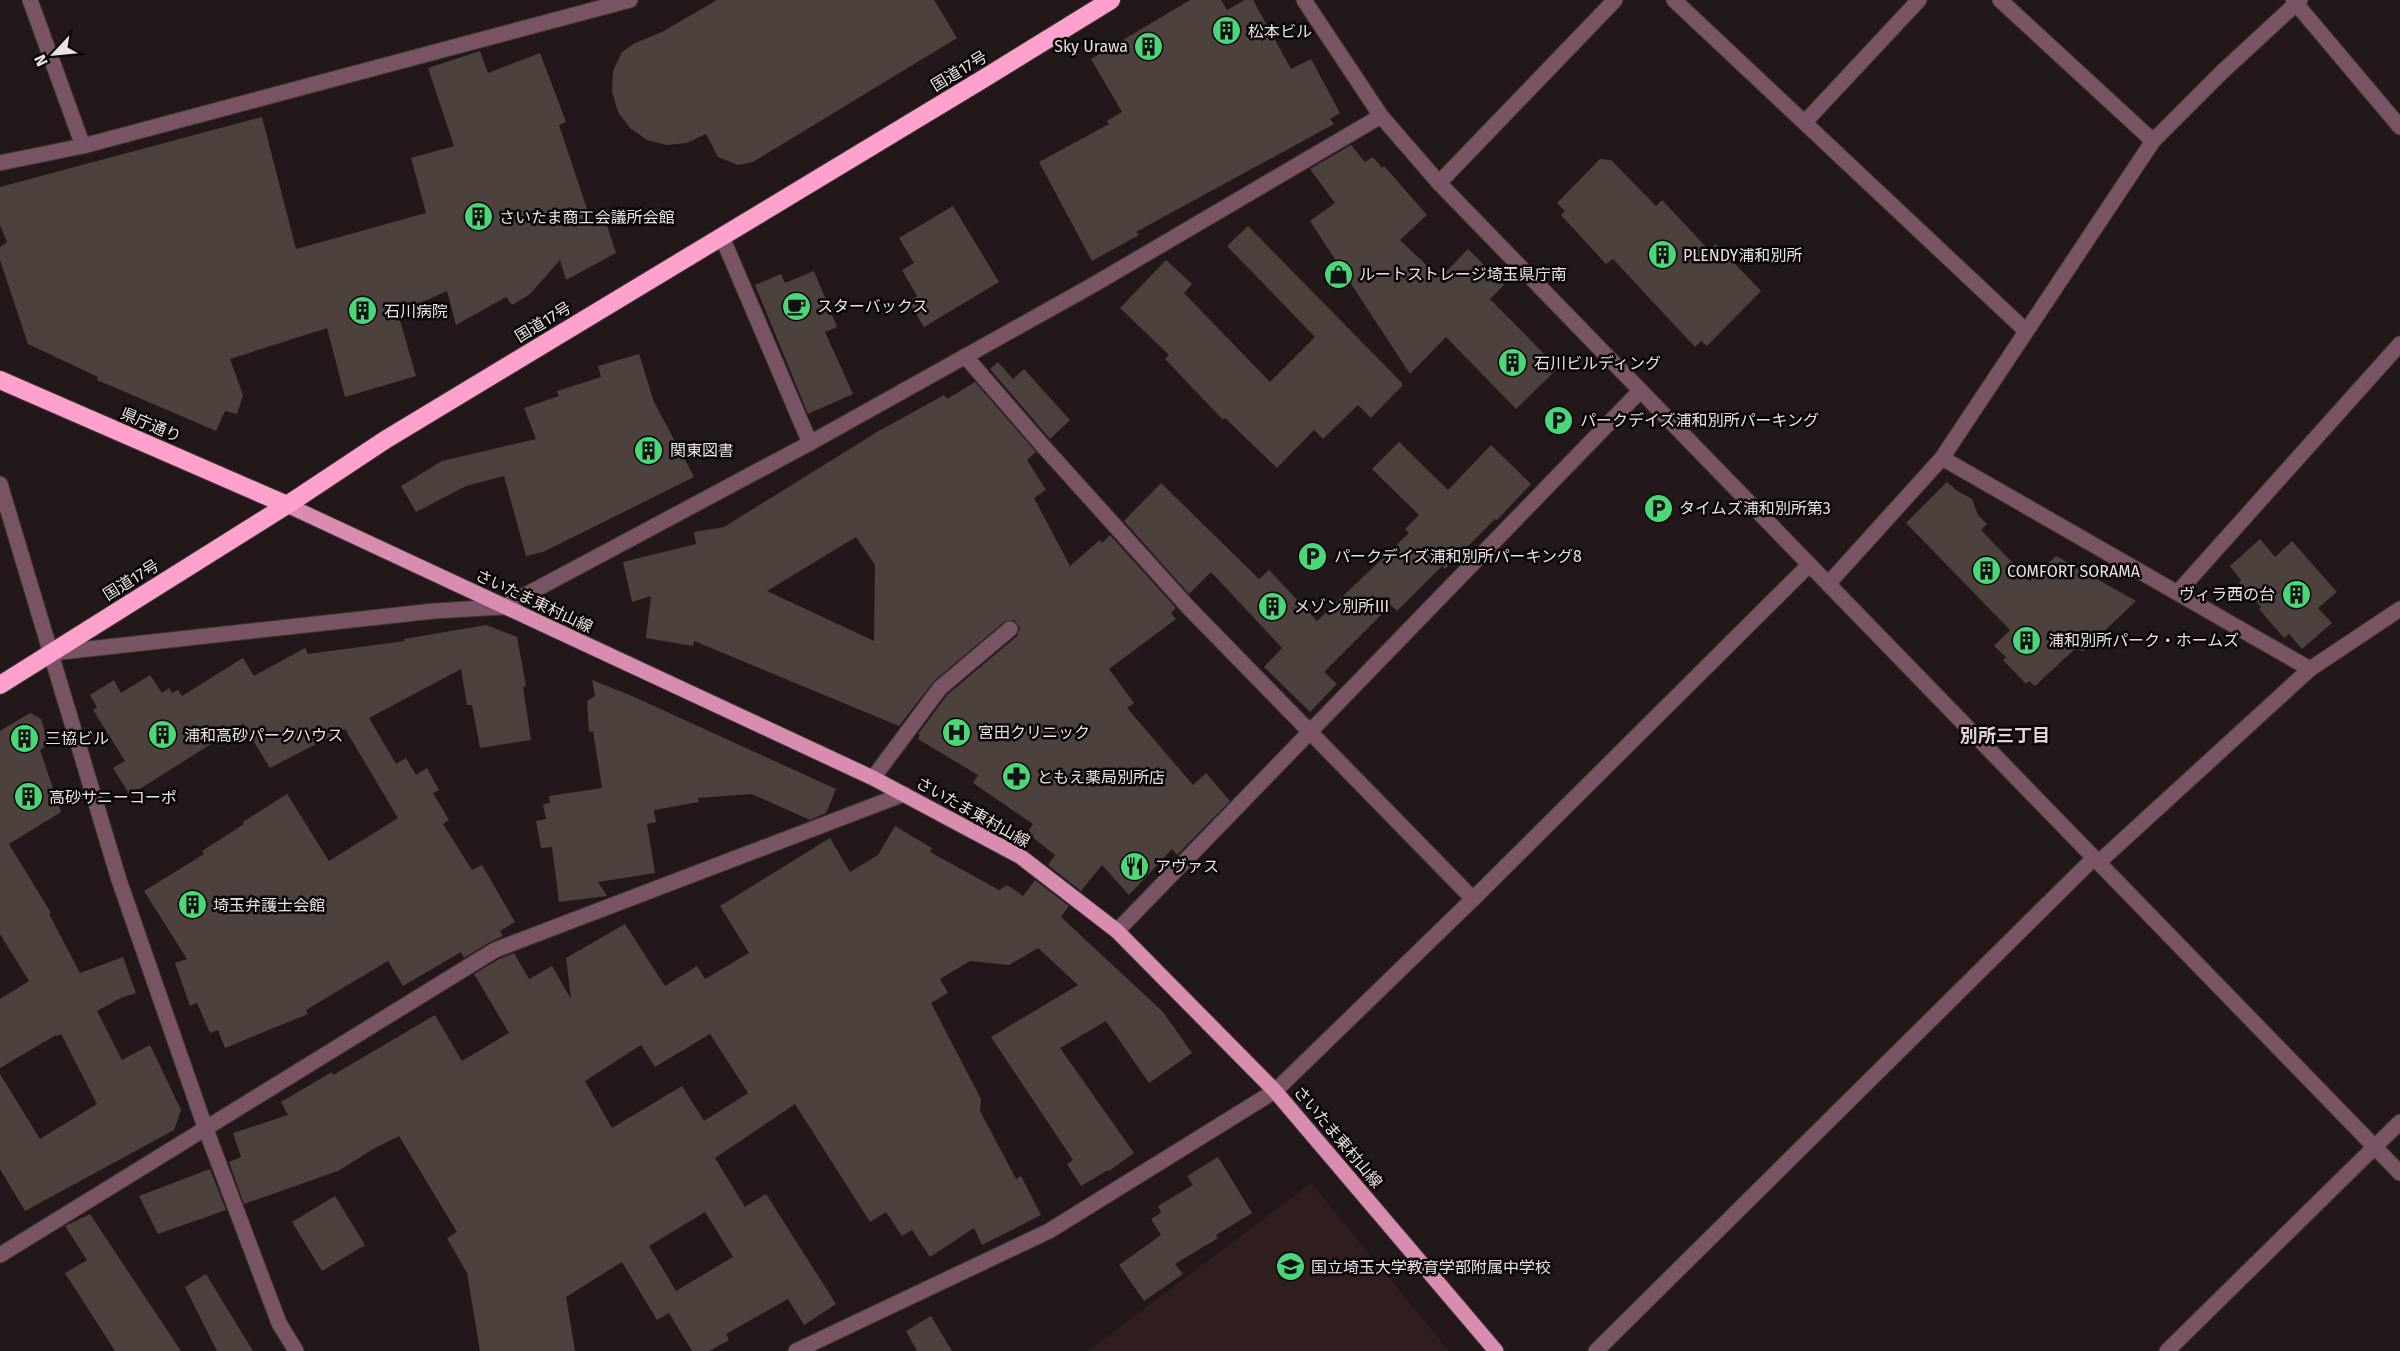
<svg xmlns="http://www.w3.org/2000/svg" width="2400" height="1351" viewBox="0 0 2400 1351" font-family="'Fira Sans','Noto Sans JP',sans-serif">
<rect width="100%" height="100%" fill="#231819"/>
<path fill="#301e1f" d="M1311,1183l138,168h-361z"/>
<g fill="#4d413d" fill-rule="evenodd">
<path d="M717,0h217l23,38 -204,124 -15,3 -20,-8 -12,-23 -19,9 -20,2 -20,-5 -17,-12 -12,-16 -6,-20 1,-21 9,-19 11,-8 29,-12z"/>
<path d="M1190,0h31l6,10 18,-10h8l38,69 20,-10 29,54 -10,6 4,5 -198,108 3,3 -47,26 -53,-99 70,-38 -2,-3 15,-9 -31,-53z"/>
<path d="M480,51l8,22 52,-20 26,69 -7,3 34,102 13,-5 10,31 -50,27 -6,-20 -30,34 -18,11 -6,-8 -50,28 -9,-34 -49,22 18,63 -71,21 -18,-69 -97,31 13,36 -6,19 -12,-3 -9,20 -119,-51 1,-3 -70,-33 -28,-84v-13l7,-5 -7,-17v-38l262,-70 34,132 130,-36 -15,-55 43,-12 -26,-78z"/>
<path d="M1351,145l14,17 8,-5 9,11 2,-2 43,49 -27,25 40,38 28,-29 36,36 -14,14 68,69 -42,41 -70,-72 -36,37 -100,-153 25,-18 -25,-34z"/>
<path d="M1600,159l11,1 45,46 6,-6 47,50 7,-6 45,47 -54,55 -6,-5 -6,6 -82,-88 -7,5 -45,-49 4,-4 -8,-8z"/>
<path d="M953,206l46,76 -75,45 -15,-25 8,-6 -15,-26 12,-7 -15,-25z"/>
<path d="M1248,226l154,157v3l-31,32 -13,-13 -35,34 -9,-9 -37,38 -52,-50 -2,2 -58,-61 4,-4 -49,-47 46,-48 26,24 -8,9 86,89 45,-45 -88,-91z"/>
<path d="M814,271l23,56 -12,5 28,62 -45,20 -53,-129 26,-11 4,9z"/>
<path d="M639,354l15,48 40,75 -151,75 -17,4 -22,-80 -38,10 -50,26 -15,-26 41,-25 94,-22 -12,-31 35,-12 -2,-5 44,-14 -3,-11z"/>
<path d="M998,362l15,17 11,-10 46,51 -20,19 -60,-70z"/>
<path d="M975,382l61,70 -9,8 19,30 -12,8 36,68 30,-26 2,3 8,-8 66,73 -5,5 5,6 -67,50 25,34 -7,5 66,77 13,-12 24,28 -53,54 -5,-6 -43,46 -27,-30 -21,26 -33,-26 7,-10 -28,-22 6,-9 -60,-41 5,-8 -60,-36 2,-4 -2,-1 29,-39 70,-59 3,-8 -6,-8 -10,2 -70,59 -35,45 -205,-85 -1,5 -47,-8 5,-42 -19,6 -9,-40 73,-18 -2,-12 30,-5 153,-95 67,-37 3,4zM856,537l19,28 -1,76 -107,-50z"/>
<path d="M1399,442l49,48 43,-45 40,39 -34,36 -2,-1 -50,50 -3,-3 -45,45 -6,-6 -67,67 13,12 -27,28 -46,-45 18,-19 -71,-76 -22,22 -65,-73 37,-38 98,96 10,-9 48,51 92,-88 -4,-4 14,-14 -47,-46z"/>
<path d="M1947,482l9,8 16,9 6,16 9,9 -6,6 49,51 26,-25 80,45 -54,51 -5,-5 -42,39 -6,-5 -3,3 -23,-24 3,-3 -12,-11 16,-16 -104,-107z"/>
<path d="M2260,539l15,18 17,-16 45,51 -19,16 14,15 -30,26 -13,-15 -5,4 -25,-29 2,-2 -22,-24 2,-3 -11,-14z"/>
<path d="M486,625l31,12 9,49 -3,1 8,53 -51,8 -8,-43h-5l-6,-36 -92,49 27,46 10,-6 10,17 11,-7 12,22 -6,3 16,27 -6,4 29,46 10,-5 33,57 -15,9 3,5 -13,6 -26,16 -3,-6 -58,34 -15,-25 -82,49 2,4 -83,34 -7,-18 -8,3 -13,-30 -7,3 -15,-43 12,-4 -43,-68 60,-37 -2,-3 42,-27 -1,-2 44,-28 42,67 69,-43 -53,-89 -75,39 -27,-44 -113,71 -17,-27 12,-7 -32,-51 4,-3 -7,-12 24,-15 7,13 29,-18 12,18 7,-5 3,5 6,-3 4,6 61,-38 11,18 51,-28 3,6 97,-13 -1,-2z"/>
<path d="M592,680l40,16 204,93 -10,24 -16,7 -58,-26 -54,4 1,4 -45,8 2,12 -9,2 8,49 -57,9 9,14 -48,6 -7,-55 -11,1 -5,-27 10,-2 -3,-15 7,-1 -1,-7 53,-8 -9,-57 -4,1 -2,-31 8,-5z"/>
<path d="M30,713l11,6 8,25 -9,6 21,62 -52,32 42,69 -2,1 31,59 43,-16 13,36 -15,5 -24,13 25,49 28,-15 31,65 -7,20 -149,81 -25,-42v-95l40,65 57,-35 -36,-70 -4,2 -1,-1 -56,33v-69l29,-18 -29,-47v-203z"/>
<path d="M895,826l37,22 -2,4 69,38 8,-5 16,11 12,-16 34,26 -8,11 102,95 29,41 -43,30 -43,-62 -46,27 74,105 -25,18 -1,-1 -27,16 -14,-22 6,-4 -82,-123 87,-52 -40,-37 -29,17 -39,-4 -30,18 8,14 -17,10 50,96 -1,12 36,68 5,-3 20,39 -59,30 -8,-17 -44,29 -18,-27 -10,6 -16,-24 -16,10 -75,-118 -80,54 30,49 21,-13 70,110 -32,21 -16,-26 -62,35 3,6 -20,11h-17l-23,-38 -12,7 -35,-58 -56,35 9,54h-95l-13,-78 -20,-35 10,-6 -58,-96 -24,12 -37,23 -94,33 -15,-42 12,-5 -8,-24 55,-18 -7,-13 51,-30 1,3 102,-60 27,46 47,-28 -35,-59 25,-15 15,-6 15,26 23,-13 19,33 -5,-41 59,-34 40,62 32,-20 8,13 44,-26 -29,-47 110,-68 20,34 28,-17zM710,1034l38,59 -44,28 -22,-35 -70,42 -27,-47 56,-36 14,22zM705,1212l28,45 -57,34 -27,-45z"/>
<path d="M1218,1157l34,56 -36,22 2,3 -43,26 8,10 -39,27 -25,-36 42,-30 -10,-16 10,-6 -3,-7 35,-21 -6,-9z"/>
<path d="M210,1169l16,41 -68,24 -19,-38z"/>
<path d="M335,1196l30,49 -43,26 -30,-49z"/>
<path d="M90,1214l91,137h-66l-50,-78 22,-13 -22,-34z"/>
<path d="M206,1274l47,77h-36l-32,-64z"/>
<path d="M931,1316l21,35h-35l-11,-20z"/>
</g>
<g fill="none" stroke-linecap="round" stroke-linejoin="round">
<defs>
<g id="minor">
<path d="M30,0l53,146"/>
<path d="M1304,0l77,116 58,67 961,990"/>
<path d="M1674,0l352,331"/>
<path d="M2000,0l153,141"/>
<path d="M2293,0l107,127"/>
<path d="M1805,122l114,-122"/>
<path d="M0,163l83,-17 547,-146"/>
<path d="M1439,183l176,-183"/>
<path d="M722,237l88,206"/>
<path d="M965,356l78,90 146,162 284,291"/>
<path d="M1942,458l368,211"/>
<path d="M0,484l119,396 86,247 74,196 17,28"/>
<path d="M1828,584l114,-126 211,-317 69,-69 78,-72"/>
<path d="M2178,592l222,-248"/>
<path d="M52,653l382,-42 69,-4 307,-164 283,-158 288,-169"/>
<path d="M873,778l67,-90 70,-59"/>
<path d="M2099,862l211,-193 90,-60"/>
<path d="M1117,931l523,-540"/>
<path d="M0,1255l495,-305 409,-156"/>
<path d="M796,1351l253,-120 226,-140 198,-192 336,-334"/>
<path d="M1596,1351l498,-493"/>
<path d="M2167,1351l233,-229"/>
</g>
<path id="major" d="M287,505l586,273 148,79 96,74 158,160 221,260"/>
<g id="highway">
<path d="M0,380l287,125"/>
<path d="M0,685l287,-180 98,-65 598,-361 128,-79"/>
</g>
</defs>
<use href="#minor" stroke="#3f3435" stroke-width="17"/>
<use href="#major" stroke="#3f3435" stroke-width="17"/>
<use href="#highway" stroke="#3f3435" stroke-width="20"/>
<use href="#minor" stroke="#795465" stroke-width="15"/>
<use href="#major" stroke="#d88caf" stroke-width="15"/>
<use href="#highway" stroke="#fea2cd" stroke-width="18"/>
</g>
<defs>
<symbol id="building-disc" viewBox="-11 -11 22 22"><circle r="9.5" fill="#49d778" stroke="#090505"/><path d="M-4-6H4V6H1V3H-1V6H-4ZM-2.5-4.3h1.7v1.8h-1.7ZM.8-4.3h1.7v1.8H.8ZM-2.5-1h1.7V.8h-1.7ZM.8-1h1.7V.8H.8Z" fill="#111"/></symbol>
<symbol id="shop-disc" viewBox="-11 -11 22 22"><circle r="9.5" fill="#49d778" stroke="#090505"/><path d="M-5-2.5h2.3a2.7 3.5 0 0 1 5.4 0H5L5.5 6h-11ZM-1.5-2.5h3a1.5 2.3 0 0 0-3 0Z" fill="#111"/></symbol>
<symbol id="cafe-disc" viewBox="-11 -11 22 22"><circle r="9.5" fill="#49d778" stroke="#090505"/><path d="M-5.5-4.5H6V0H3Q3 3.5 0 3.5H-2.5Q-5.5 3.5-5.5 0ZM3-3.2v2h1.7v-2ZM-6 4.5H4V6H-6Z" fill="#111"/></symbol>
<symbol id="parking-disc" viewBox="-11 -11 22 22"><circle r="9.5" fill="#49d778" stroke="#090505"/><path d="M-3.5-5.5H1a3.5 3.5 0 0 1 0 7H-1V5.5H-3.5ZM-1-3.4V-.6H.8a1.4 1.4 0 0 0 0-2.8Z" fill="#111"/></symbol>
<symbol id="hospital-disc" viewBox="-11 -11 22 22"><circle r="9.5" fill="#49d778" stroke="#090505"/><path d="M-5-5h3v3.5h4V-5h3V5h-3V1.5h-4V5h-3Z" fill="#111"/></symbol>
<symbol id="pharmacy-disc" viewBox="-11 -11 22 22"><circle r="9.5" fill="#49d778" stroke="#090505"/><path d="M-2-6h4v4h4v4h-4v4h-4v-4h-4v-4h4Z" fill="#111"/></symbol>
<symbol id="restaurant-disc" viewBox="-11 -11 22 22"><circle r="9.5" fill="#49d778" stroke="#090505"/><path d="M-5-6h1v4h1v-4h1v4h1v-4h1v5L-1.5 .5V6h-2V.5L-5-1ZM5-6V6H3V1.5H1.5Q1.5-4 5-6Z" fill="#111"/></symbol>
<symbol id="school-disc" viewBox="-11 -11 22 22"><circle r="9.5" fill="#49d778" stroke="#090505"/><path d="M0-5L7-2L0 1L-7-2ZM-4 1L0 2.5L4 1V4Q0 6-4 4Z" fill="#111"/></symbol>
</defs>
<g fill-rule="evenodd">
<use href="#building-disc" x="1210" y="14" width="33" height="33"/>
<use href="#building-disc" x="1132" y="30" width="33" height="33"/>
<use href="#building-disc" x="462" y="200" width="33" height="33"/>
<use href="#building-disc" x="1646" y="238" width="33" height="33"/>
<use href="#shop-disc" x="1322" y="258" width="33" height="33"/>
<use href="#cafe-disc" x="780" y="290" width="33" height="33"/>
<use href="#building-disc" x="346" y="294" width="33" height="33"/>
<use href="#building-disc" x="1496" y="346" width="33" height="33"/>
<use href="#parking-disc" x="1542" y="404" width="33" height="33"/>
<use href="#building-disc" x="632" y="434" width="33" height="33"/>
<use href="#parking-disc" x="1642" y="492" width="33" height="33"/>
<use href="#parking-disc" x="1296" y="540" width="33" height="33"/>
<use href="#building-disc" x="1970" y="554" width="33" height="33"/>
<use href="#building-disc" x="2280" y="578" width="33" height="33"/>
<use href="#building-disc" x="1256" y="590" width="33" height="33"/>
<use href="#building-disc" x="2010" y="624" width="33" height="33"/>
<use href="#hospital-disc" x="940" y="716" width="33" height="33"/>
<use href="#building-disc" x="146" y="718" width="33" height="33"/>
<use href="#building-disc" x="8" y="722" width="33" height="33"/>
<use href="#pharmacy-disc" x="1000" y="760" width="33" height="33"/>
<use href="#building-disc" x="12" y="780" width="33" height="33"/>
<use href="#restaurant-disc" x="1118" y="850" width="33" height="33"/>
<use href="#building-disc" x="176" y="888" width="33" height="33"/>
<use href="#school-disc" x="1274" y="1250" width="33" height="33"/>
</g>
<g text-anchor="middle" dominant-baseline="central" stroke-width="5" stroke-linejoin="round" paint-order="stroke">
<g font-size="16" fill="#eae2e2" stroke="#090505" text-anchor="start">
<text x="1248" y="31">松本ビル</text>
<text x="1128" y="46" text-anchor="end">Sky Urawa</text>
<text x="499" y="217">さいたま商工会議所会館</text>
<text x="1683" y="255">PLENDY浦和別所</text>
<text x="1359" y="274">ルートストレージ埼玉県庁南</text>
<text x="817" y="306">スターバックス</text>
<text x="384" y="311">石川病院</text>
<text x="1534" y="363">石川ビルディング</text>
<text x="1580" y="420">パークデイズ浦和別所パーキング</text>
<text x="670" y="450">関東図書</text>
<text x="1679" y="508">タイムズ浦和別所第3</text>
<text x="1334" y="556">パークデイズ浦和別所パーキング8</text>
<text x="2007" y="571">COMFORT SORAMA</text>
<text x="2275" y="594" text-anchor="end">ヴィラ西の台</text>
<text x="1294" y="606">メゾン別所Ⅲ</text>
<text x="2048" y="640">浦和別所パーク・ホームズ</text>
<text x="978" y="732">宮田クリニック</text>
<text x="184" y="735">浦和高砂パークハウス</text>
<text x="45" y="738">三協ビル</text>
<text x="1037" y="777">ともえ薬局別所店</text>
<text x="49" y="797">高砂サニーコーポ</text>
<text x="1155" y="866">アヴァス</text>
<text x="213" y="905">埼玉弁護士会館</text>
<text x="1311" y="1267">国立埼玉大学教育学部附属中学校</text>
</g>
<g font-size="16" fill="#eae2e2" stroke="#090505">
<text transform="translate(959 71) rotate(-31)">国道17号</text>
<text transform="translate(543 322) rotate(-31)">国道17号</text>
<text transform="translate(151 425) rotate(23)">県庁通り</text>
<text transform="translate(131 580) rotate(-32)">国道17号</text>
<text transform="translate(534 601) rotate(25)">さいたま東村山線</text>
<text transform="translate(973 812) rotate(29)">さいたま東村山線</text>
<text transform="translate(1338 1137) rotate(50)">さいたま東村山線</text>
</g>
<g font-size="18" font-weight="bold" fill="#e4d4d5" stroke="#090505">
<text x="2005" y="736">別所三丁目</text>
</g>
</g>
<g transform="translate(54 54) rotate(244)" stroke="#090505" stroke-width="4.5" paint-order="stroke">
<path d="M0-4.5L10 22L0 15L-10 22Z" fill="#eae2e2"/>
<text y="-9" font-size="16" font-weight="bold" text-anchor="middle" fill="#eae2e2">N</text>
</g>
</svg>
